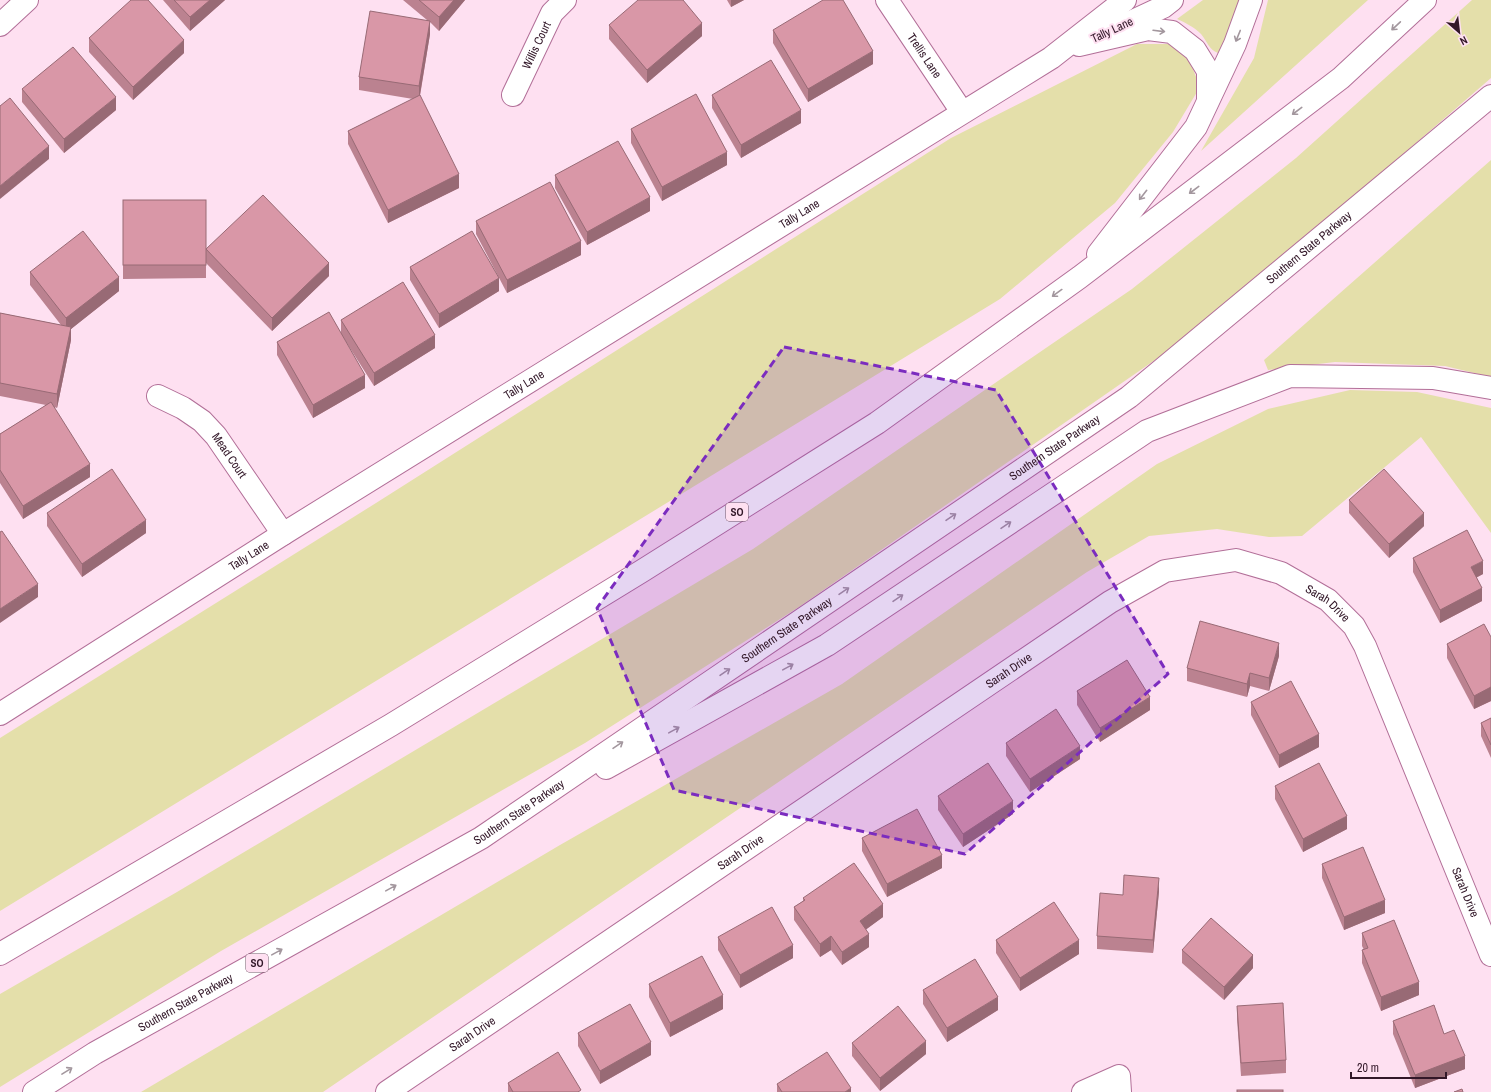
<svg xmlns="http://www.w3.org/2000/svg" width="1491" height="1092" viewBox="0 0 1491 1092" font-family="'Archivo Narrow',sans-serif">
<rect width="100%" height="100%" fill="#fee0f1"/>
<g fill="#e4dfaa">
<path d="M1203,0h37l-13,34 -9,19c-9,-3 -11,-12 -17,-19 -7,-7 -15,-11 -24,-15z"/>
<path d="M1268,0h100l-167,151 53,-93z"/>
<path d="M1472,0h19v78l-149,129 -164,137 -379,263 -214,136 -364,208 -221,136v-93l177,-102 576,-343 379,-260 164,-131z"/>
<path d="M1137,44h32l20,15 11,28 -27,45 -58,71 -115,96 -1000,612v-173l376,-235 575,-365z"/>
<path d="M1491,160v217l-46,-11 -110,-4 -67,8 -4,-10z"/>
<path d="M1350,390l67,2 74,16v125l-70,-96 -119,99 -33,1 -52,-8 -68,7 -62,36 -764,520h-182l419,-247 282,-161 315,-220 111,-55z"/>
</g>
<g fill="none" stroke-linecap="round" stroke-linejoin="round">
<defs>
<g id="minor">
<path id="s1" d="M887,0l75,112"/>
<path d="M0,25l27,-25"/>
<path d="M1103,35l60,-28 9,-7"/>
<path id="s2" d="M513,95l39,-82 13,-13"/>
<path id="s3" d="M158,396l25,12 19,13 14,15 67,98"/>
<path id="s4" d="M0,714l283,-180 768,-476 74,-58"/>
<path id="s5" d="M387,1092l723,-490 55,-31 71,-11 45,13 47,27 26,26 11,20 126,309"/>
<path d="M1083,1092l36,-16 1,16"/>
</g>
<g id="highway">
<path d="M1079,45l69,-16 24,3 23,18 13,21v27"/>
<path d="M1098,254l98,-127 39,-83 16,-44"/>
<path d="M606,768l221,-123 320,-214 143,-55 143,2 58,10"/>
<path d="M0,954l391,-229 251,-154 235,-148 203,-146 261,-199 84,-78"/>
<path id="s6" d="M34,1092l61,-39 386,-215 648,-441 362,-301"/>
</g>
</defs>
<use href="#minor" stroke="#b26f98" stroke-width="24"/>
<use href="#highway" stroke="#b26f98" stroke-width="24"/>
<use href="#minor" stroke="#fff" stroke-width="22"/>
<use href="#highway" stroke="#fff" stroke-width="22"/>
</g>
<g fill="#bb8290">
<path d="M163,0h62l-35,31z"/>
<path d="M403,0h62l-26,31 -9,-9v12l-10,62 39,92 -71,35 -40,-79v-13l65,-32 -54,-9v-13l68,-57z"/>
<path d="M727,0h17l-13,7z"/>
<path d="M609,25l93,11 -55,47 -38,-44z"/>
<path d="M773,30l100,34 -65,38 -35,-59z"/>
<path d="M89,38l95,15 -51,47 -44,-48z"/>
<path d="M22,89l94,21 -52,43 -42,-51z"/>
<path d="M712,95l89,28 -60,35 -29,-50z"/>
<path d="M631,129l96,36 -65,36 -31,-58z"/>
<path d="M555,175l95,36 -63,34 -32,-57z"/>
<path d="M123,200l83,49 123,27 -57,55 -66,-68v15l-83,1z"/>
<path d="M476,221l105,34 -74,38 -31,-59z"/>
<path d="M410,267l89,24 -60,37 -29,-48z"/>
<path d="M30,272l89,19 -48,38v11l-14,68 -3,-1 36,70 -67,42 -23,-36v-49l46,-29 -46,-9v-83l61,12 -31,-40z"/>
<path d="M341,320l94,28 -61,38 -33,-52 24,54 -52,30 -36,-63v-13l64,-8z"/>
<path d="M1349,500l75,26 -35,32 -40,-45z"/>
<path d="M47,513l99,20 -64,44 -35,-51z"/>
<path d="M1413,558l70,16 -7,4 6,23 -42,22 -27,-51z"/>
<path d="M1491,637v64l-17,8 -27,-51v-14z"/>
<path d="M1279,656l-10,35 -19,-5 -3,11 -60,-16v-13z"/>
<path d="M1077,691l73,19 -50,32 -23,-37z"/>
<path d="M1251,702l68,45 -40,21 -28,-53z"/>
<path d="M1491,718v40l-10,-22v-13z"/>
<path d="M1006,743l74,16 -50,33 -24,-36z"/>
<path d="M1275,786l72,43 -44,23 -28,-53z"/>
<path d="M938,796l75,18 -50,33 -25,-37z"/>
<path d="M862,838l80,30 -55,29 -25,-46z"/>
<path d="M1322,864l63,49 -41,17 -22,-52z"/>
<path d="M1159,891l-6,62 -56,-4v-13l26,-41z"/>
<path d="M803,898l80,19 -17,12 3,18 -27,18 -11,-15 -11,7 -26,-37v-13l9,-6z"/>
<path d="M1362,933l57,62 -38,16 -19,-48v-13h2l-2,-4z"/>
<path d="M718,937l75,21 -53,30 -22,-38z"/>
<path d="M996,940l83,14 -59,37 -24,-38z"/>
<path d="M1182,950l71,18 -29,32 -42,-37z"/>
<path d="M649,984l74,25 -53,28 -21,-40z"/>
<path d="M923,990l75,20 -51,32 -24,-38z"/>
<path d="M1237,1006l49,54v13l-45,3 -4,-57z"/>
<path d="M1393,1021l51,13 21,35 -50,19 -22,-54z"/>
<path d="M578,1033l73,22 -51,29 -22,-38z"/>
<path d="M852,1043l74,11 -46,37 -28,-35z"/>
<path d="M508,1083l73,9h-73z"/>
<path d="M777,1084l74,8h-74z"/>
</g>
<g fill="#986a75">
<path d="M210,0h15l-35,31v-14z"/>
<path d="M454,0h11l-26,31v-14z"/>
<path d="M731,0h13l-13,7z"/>
<path d="M430,21v13l-11,66v-14z"/>
<path d="M702,23v13l-55,47v-13z"/>
<path d="M184,40v13l-51,47v-13z"/>
<path d="M873,51v13l-65,38v-13z"/>
<path d="M116,97v13l-52,43v-14z"/>
<path d="M801,110v13l-60,35v-13z"/>
<path d="M49,146v13l-49,40v-13z"/>
<path d="M727,152v13l-65,36v-14z"/>
<path d="M459,174v14l-71,35v-13z"/>
<path d="M650,197v14l-63,34v-13z"/>
<path d="M581,241v14l-74,38v-13z"/>
<path d="M329,263v13l-57,55v-13z"/>
<path d="M119,277v14l-48,38v11l-14,68v-14l9,-62v-14z"/>
<path d="M499,278v13l-60,37v-14z"/>
<path d="M435,335v13l-61,38v-13z"/>
<path d="M365,375v13l-52,30v-13z"/>
<path d="M90,464v13l-67,42v-13z"/>
<path d="M1424,513v13l-35,32v-14z"/>
<path d="M146,520v13l-64,44v-13z"/>
<path d="M1483,561v13l-12,6v-13z"/>
<path d="M38,584v13l-38,26v-14z"/>
<path d="M1482,588v13l-42,22v-13z"/>
<path d="M1279,643v13l-10,35v-13z"/>
<path d="M1250,673v13l-3,11v-13z"/>
<path d="M1491,687v14l-17,8v-13z"/>
<path d="M1150,697v13l-50,32v-14z"/>
<path d="M1319,734v13l-40,21v-13z"/>
<path d="M1080,746v13l-50,33v-13z"/>
<path d="M1013,801v13l-50,33v-13z"/>
<path d="M1347,816v13l-44,23v-13z"/>
<path d="M942,855v13l-55,29v-13z"/>
<path d="M1159,878v13l-6,62v-13z"/>
<path d="M1385,900v13l-41,17v-13z"/>
<path d="M883,904v13l-23,17v-13z"/>
<path d="M869,934v13l-27,18v-13z"/>
<path d="M831,936v14l-11,7v-13z"/>
<path d="M1079,940v14l-59,37v-13z"/>
<path d="M793,945v13l-53,30v-13z"/>
<path d="M1253,955v13l-29,32v-13z"/>
<path d="M1419,982v13l-38,16v-14z"/>
<path d="M723,995v14l-53,28v-14z"/>
<path d="M998,997v13l-51,32v-14z"/>
<path d="M926,1041v13l-46,37v-13z"/>
<path d="M651,1042v13l-51,29v-13z"/>
<path d="M1465,1056v13l-50,19v-13z"/>
<path d="M851,1088v4h-6z"/>
</g>
<g fill="#d997a7" stroke="#986a75">
<path d="M131,0h17l36,40 -51,47 -44,-49z"/>
<path d="M174,0h36l-20,17z"/>
<path d="M419,0h35l-15,17z"/>
<path d="M638,0h45l19,23 -55,47 -38,-45z"/>
<path d="M823,0h20l30,51 -65,38 -35,-59z"/>
<path d="M370,11l60,10 -11,65 -60,-9z"/>
<path d="M73,47l43,50 -52,42 -42,-50z"/>
<path d="M771,60l30,50 -60,35 -29,-50z"/>
<path d="M696,94l31,58 -65,35 -31,-58z"/>
<path d="M420,95l39,79 -71,36 -40,-79z"/>
<path d="M10,98l39,48 -49,40v-80z"/>
<path d="M618,141l32,56 -63,35 -32,-57z"/>
<path d="M550,182l31,59 -74,39 -31,-59z"/>
<path d="M263,195l66,68 -57,55 -66,-69z"/>
<rect x="123" y="200" width="83" height="65"/>
<path d="M83,231l36,46 -53,41 -36,-46z"/>
<path d="M472,231l27,47 -60,36 -29,-47z"/>
<path d="M403,282l32,53 -61,38 -33,-53z"/>
<path d="M329,312l36,63 -52,30 -36,-63z"/>
<path d="M0,313l71,14 -14,67 -57,-11z"/>
<path d="M51,402l39,62 -67,42 -23,-36v-36z"/>
<path d="M112,469l34,51 -64,44 -35,-51z"/>
<path d="M1384,469l40,44 -35,31 -40,-44z"/>
<path d="M1467,530l16,31 -12,6 11,21 -42,22 -27,-52z"/>
<path d="M2,531l36,53 -38,25v-77z"/>
<path d="M1200,621l79,22 -10,35 -19,-5 -3,11 -60,-16z"/>
<path d="M1484,624l7,13v50l-17,9 -27,-52z"/>
<path d="M1127,660l23,37 -50,31 -23,-37z"/>
<path d="M1291,681l28,53 -40,21 -28,-53z"/>
<path d="M1056,709l24,37 -50,33 -24,-36z"/>
<path d="M1491,718v27l-10,-22z"/>
<path d="M988,763l25,38 -50,33 -25,-38z"/>
<path d="M1319,763l28,53 -44,23 -28,-53z"/>
<path d="M917,809l25,46 -55,29 -25,-46z"/>
<path d="M1363,847l22,53 -41,17 -22,-53z"/>
<path d="M854,863l29,41 -23,17 9,13 -27,18 -11,-16 -11,8 -26,-37 11,-7 -2,-2z"/>
<path d="M1124,875l35,3 -6,62 -56,-4 3,-43 23,2z"/>
<path d="M1054,902l25,38 -59,38 -24,-38z"/>
<path d="M772,907l21,38 -53,30 -22,-38z"/>
<path d="M1211,918l42,37 -29,32 -42,-37z"/>
<path d="M1394,920l25,62 -38,15 -19,-47 6,-2 -6,-15z"/>
<path d="M702,956l21,39 -53,28 -21,-39z"/>
<path d="M975,959l23,38 -51,31 -24,-38z"/>
<path d="M1283,1003l3,57 -45,3 -4,-57z"/>
<path d="M630,1004l21,38 -51,29 -22,-38z"/>
<path d="M1434,1005l10,29 10,-4 11,26 -50,19 -22,-54z"/>
<path d="M898,1006l28,35 -46,37 -28,-35z"/>
<path d="M558,1052l23,38 -3,2h-65l-5,-9z"/>
<path d="M827,1052l24,36 -6,4h-63l-5,-8z"/>
<path d="M1462,1089l1,3h-9z"/>
<rect x="1237" y="1090" width="46" height="2"/>
</g>
<defs><path id="oneway-shaft" d="M-6 0H5M1.5-3L5.5 0L1.5 3" fill="none" stroke-width="1.6" stroke-linecap="round" stroke-linejoin="round"/></defs>
<g stroke="#a3979e">
<use href="#oneway-shaft" transform="translate(1396 26) rotate(137)"/>
<use href="#oneway-shaft" transform="translate(1159 31) rotate(7)"/>
<use href="#oneway-shaft" transform="translate(1238 36) rotate(112)"/>
<use href="#oneway-shaft" transform="translate(1297 111) rotate(143)"/>
<use href="#oneway-shaft" transform="translate(1194 190) rotate(143)"/>
<use href="#oneway-shaft" transform="translate(1143 195) rotate(128)"/>
<use href="#oneway-shaft" transform="translate(1057 293) rotate(144)"/>
<use href="#oneway-shaft" transform="translate(951 517) rotate(-34)"/>
<use href="#oneway-shaft" transform="translate(1006 525) rotate(-34)"/>
<use href="#oneway-shaft" transform="translate(844 591) rotate(-34)"/>
<use href="#oneway-shaft" transform="translate(898 598) rotate(-34)"/>
<use href="#oneway-shaft" transform="translate(788 667) rotate(-29)"/>
<use href="#oneway-shaft" transform="translate(725 672) rotate(-34)"/>
<use href="#oneway-shaft" transform="translate(674 730) rotate(-29)"/>
<use href="#oneway-shaft" transform="translate(618 745) rotate(-34)"/>
<use href="#oneway-shaft" transform="translate(391 888) rotate(-29)"/>
<use href="#oneway-shaft" transform="translate(277 952) rotate(-29)"/>
<use href="#oneway-shaft" transform="translate(67 1071) rotate(-32)"/>
</g>
<path fill="#7b2cbf" fill-opacity="0.2" stroke="#7b2cbf" stroke-width="3" stroke-dasharray="8 5" stroke-linejoin="round" d="M784,347l212,43 172,284 -203,180 -291,-64 -77,-182z"/>
<g text-anchor="middle" dominant-baseline="central" stroke-width="4" stroke-linejoin="round" paint-order="stroke">
<g fill="#fee0f1" stroke="#6f5364" stroke-width="1">
<rect x="726" y="503" width="22" height="18" rx="3"/>
<rect x="246" y="954" width="22" height="18" rx="3"/>
</g>
<g font-size="11" font-weight="bold" fill="#321728">
<text x="737" y="512">SO</text>
<text x="257" y="963">SO</text>
</g>
<g font-size="12" fill="#321728" stroke="#fee0f1">
<text transform="translate(1112 30) rotate(-25)">Tally Lane</text>
<text stroke="none"><textPath href="#s2" startOffset="55">Willis Court</textPath></text>
<text stroke="none"><textPath href="#s1" startOffset="67">Trellis Lane</textPath></text>
<text stroke="none"><textPath href="#s4" startOffset="943">Tally Lane</textPath></text>
<text stroke="none"><textPath href="#s6" startOffset="1532">Southern State Parkway</textPath></text>
<text stroke="none"><textPath href="#s4" startOffset="619">Tally Lane</textPath></text>
<text stroke="none"><textPath href="#s6" startOffset="1208">Southern State Parkway</textPath></text>
<text stroke="none"><textPath href="#s3" startOffset="95">Mead Court</textPath></text>
<text stroke="none"><textPath href="#s4" startOffset="295">Tally Lane</textPath></text>
<text stroke="none"><textPath href="#s5" startOffset="1111">Sarah Drive</textPath></text>
<text stroke="none"><textPath href="#s6" startOffset="884">Southern State Parkway</textPath></text>
<text stroke="none"><textPath href="#s5" startOffset="751">Sarah Drive</textPath></text>
<text stroke="none"><textPath href="#s6" startOffset="560">Southern State Parkway</textPath></text>
<text stroke="none"><textPath href="#s5" startOffset="427">Sarah Drive</textPath></text>
<text stroke="none"><textPath href="#s5" startOffset="1435">Sarah Drive</textPath></text>
<text stroke="none"><textPath href="#s6" startOffset="176">Southern State Parkway</textPath></text>
<text stroke="none"><textPath href="#s5" startOffset="103">Sarah Drive</textPath></text>
</g>
</g>
<g transform="translate(1459 32) rotate(152)" stroke="#fee0f1" stroke-width="3" paint-order="stroke">
<path d="M0-3L7 15L0 10L-7 15Z" fill="#321728"/>
<text y="-6" font-size="11" font-weight="bold" text-anchor="middle" fill="#321728">N</text>
</g>
<path d="M1351 1072v6h95v-6" fill="none" stroke="#321728" stroke-width="2"/>
<text x="1357" y="1072" font-size="12" fill="#321728" stroke="#fee0f1" stroke-width="3" paint-order="stroke">20 m</text>
</svg>
